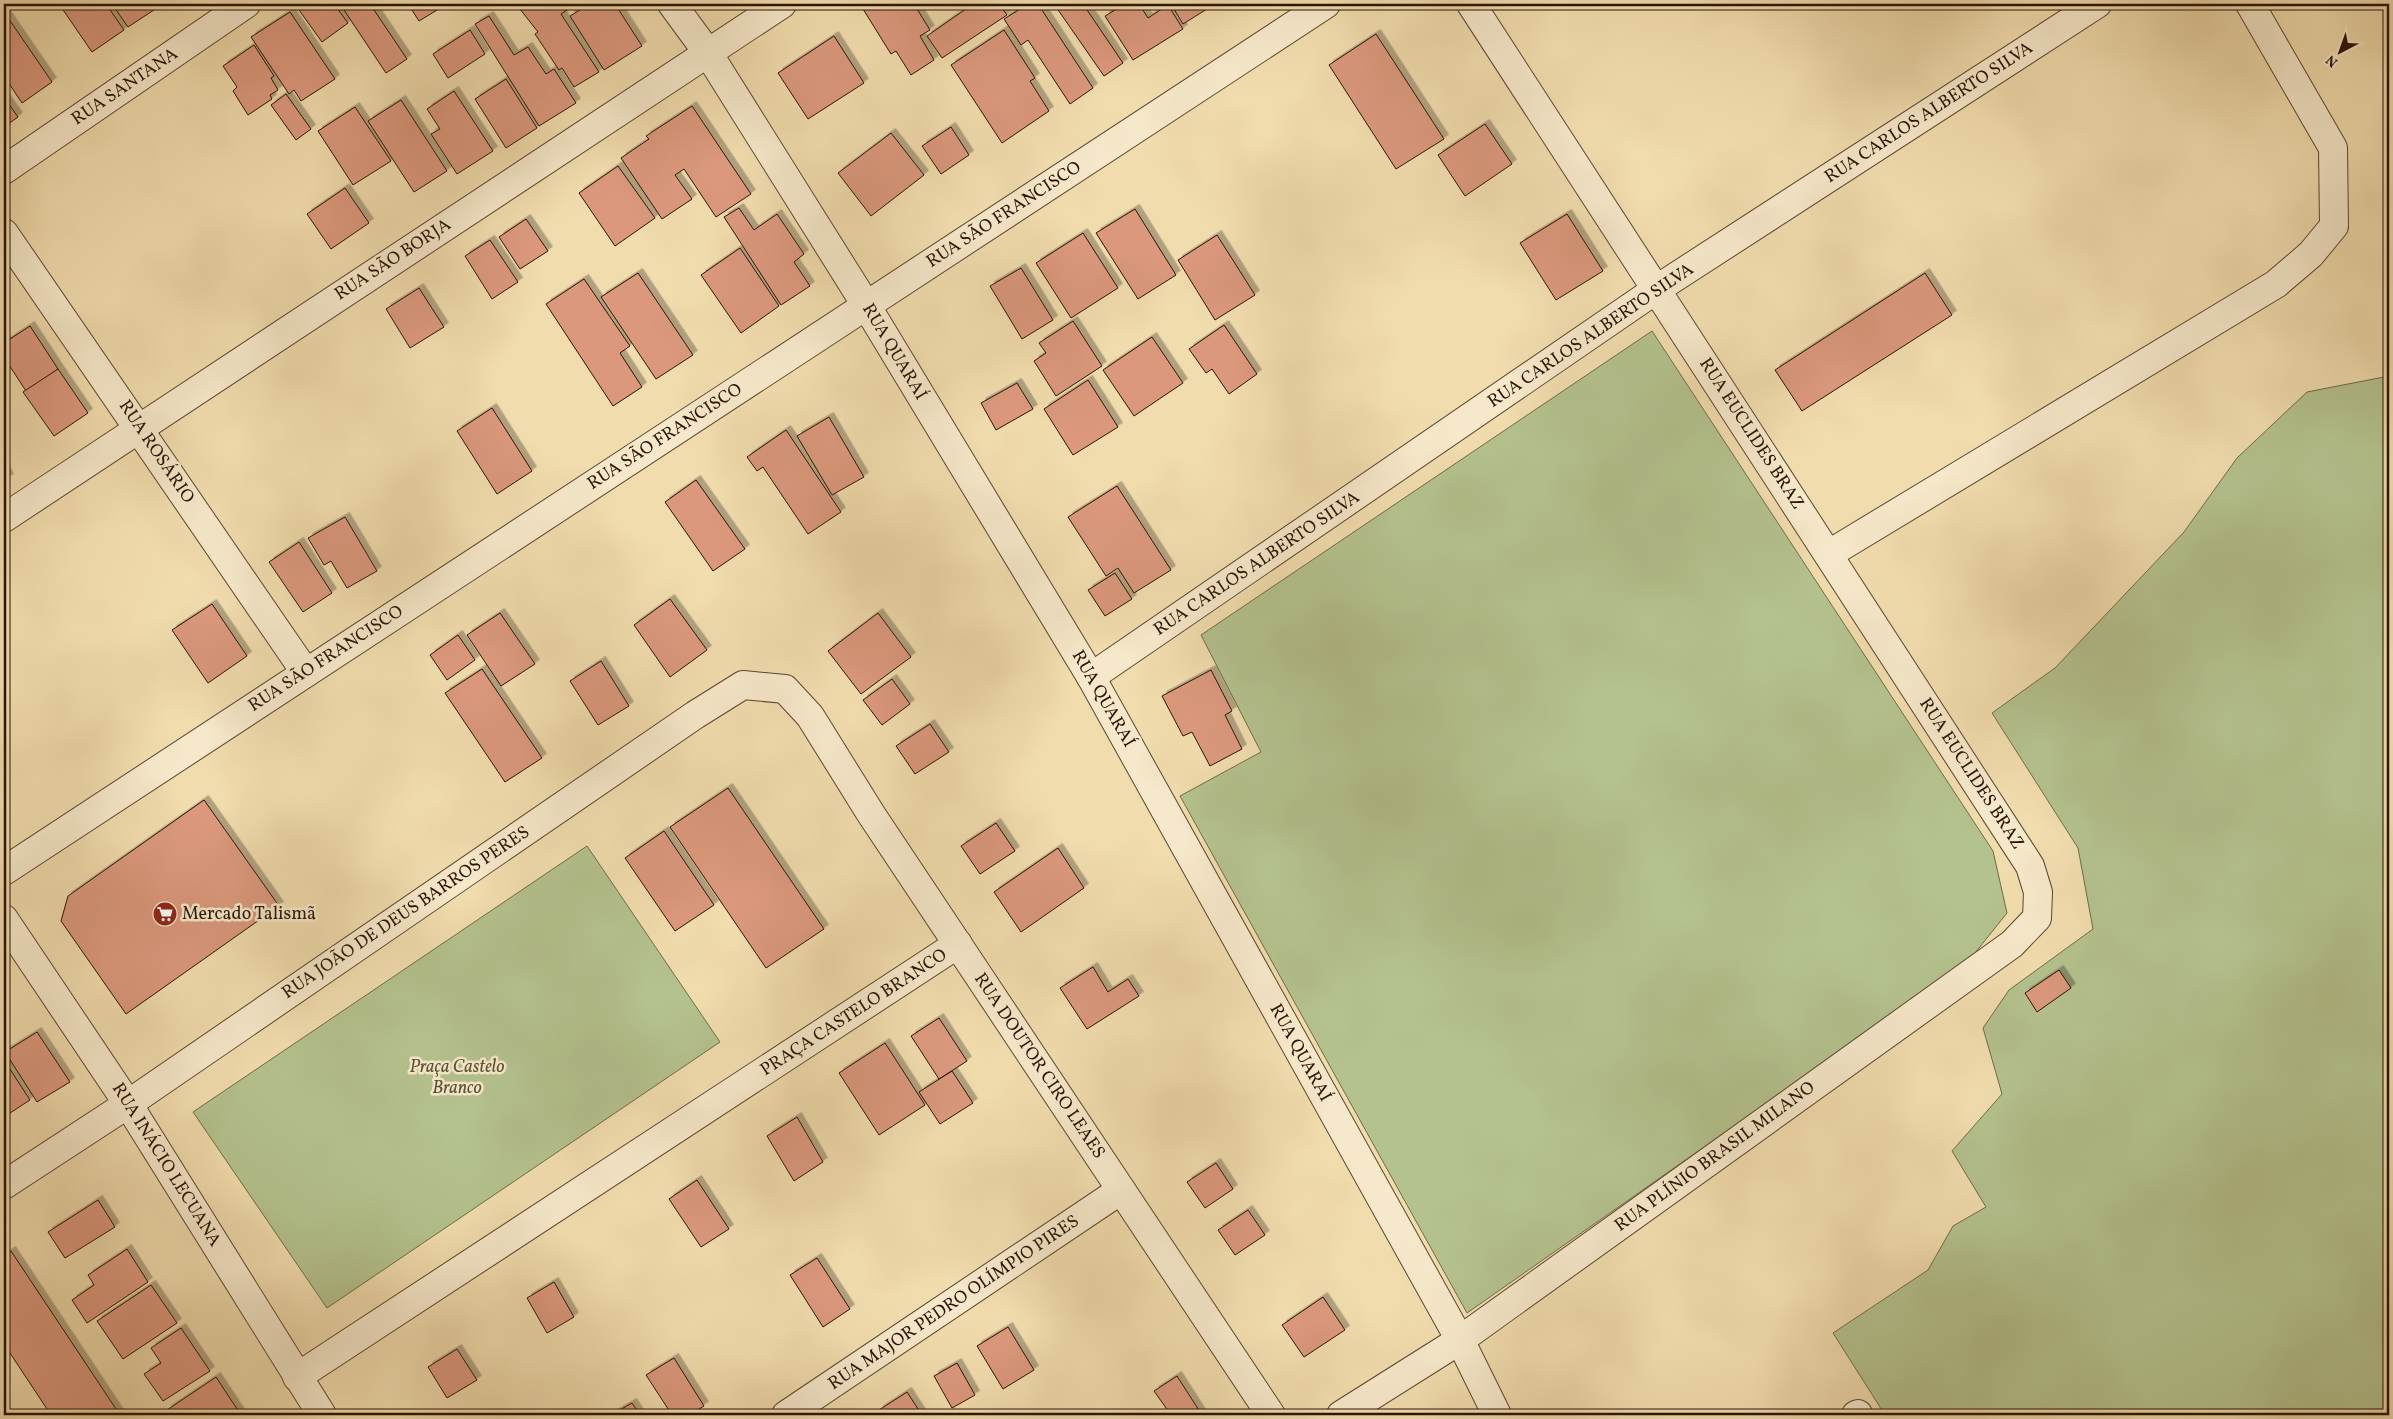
<svg xmlns="http://www.w3.org/2000/svg" width="2393" height="1419" viewBox="0 0 2393 1419" font-family="Vollkorn,serif">
<defs>
<filter id="shadow"><feDropShadow dx="4.5" dy="-4.5" stdDeviation="0" flood-color="#0004"/></filter>
</defs>
<rect width="100%" height="100%" fill="#f1dcad"/>
<filter id="stains"><feTurbulence type="fractalNoise" baseFrequency=".004" numOctaves="4"/><feColorMatrix values="0 0 0 0 .2 0 0 0 0 .09 0 0 0 0 .02 0 0 0 .5 -.17"/></filter>
<radialGradient id="worn" r=".72"><stop offset=".6" stop-color="#630" stop-opacity="0"/><stop offset="1" stop-color="#630" stop-opacity=".3"/></radialGradient>
<g fill="#b4c28e" stroke="#6f6b49">
<path d="M1652,331l341,520 14,62 -40,50 -500,350 -287,-517 81,-44 -60,-117z"/>
<path d="M2389,376v1039h-507l-2,-8 -47,-74 95,-63 25,-44 33,-19 -34,-56 50,-57 -19,-66 26,-38 84,-61 -15,-81 -86,-135 63,-45 129,-136 53,-74 70,-66z"/>
<path d="M587,846l133,196 -393,266 -134,-196z"/>
</g>
<g fill="#db987d" stroke="#2a1404" filter="url(#shadow)">
<path d="M59,4h47l18,26 -32,22z"/>
<path d="M112,4h51l-35,23z"/>
<path d="M308,4h26l14,19 -26,19 -23,-32z"/>
<path d="M340,4h30l37,55 -21,14z"/>
<path d="M408,4h39l-28,17z"/>
<path d="M516,4h53l3,3 -11,7 38,58 -25,15 -12,-19 -3,2 -24,-36 3,-2z"/>
<path d="M579,4h36l27,42 -38,24 -34,-54 10,-6 -3,-5z"/>
<path d="M872,4h42l16,26 -10,6 14,24 -23,15 -15,-24 -5,3 -28,-45z"/>
<path d="M973,4h26l8,11 -65,43 -15,-22z"/>
<path d="M1028,4h10l55,84 -23,16 -42,-64 -7,5 -17,-26z"/>
<path d="M1054,4h29l40,59 -19,13z"/>
<path d="M1125,4h14l9,14 20,-13 15,24 -50,31 -28,-44z"/>
<path d="M1171,4h44l-32,20z"/>
<path d="M4,12l48,70 -30,21 -18,-27z"/>
<path d="M290,12l45,67 -34,22 -7,-11 -5,4 -38,-57z"/>
<path d="M489,16l25,39 14,-8 18,27 8,-5 22,34 -37,23 -64,-102z"/>
<path d="M470,30l15,24 -37,24 -15,-24z"/>
<path d="M1004,30l31,48 -5,3 19,30 -47,32 -51,-78z"/>
<path d="M1376,34l68,105 -48,30 -67,-104z"/>
<path d="M834,36l30,47 -56,36 -30,-46z"/>
<path d="M254,45l20,31 -3,2 7,12 -8,5 2,4 -24,16 -15,-24 4,-4 -14,-21z"/>
<path d="M506,79l31,49 -31,20 -31,-49z"/>
<path d="M454,91l39,60 -36,23 -26,-40 9,-5 -13,-20z"/>
<path d="M286,94l25,35 -15,11 -25,-35z"/>
<path d="M4,97l14,20 -14,10z"/>
<path d="M401,100l46,71 -33,21 -46,-71z"/>
<path d="M692,106l59,88 -35,23 -32,-48 -9,6 17,24 -30,20 -41,-61 28,-19 -3,-3z"/>
<path d="M355,107l36,54 -38,24 -35,-54z"/>
<path d="M1485,124l27,40 -47,32 -27,-41z"/>
<path d="M951,127l18,28 -28,19 -19,-28z"/>
<path d="M891,133l33,42 -53,41 -33,-43z"/>
<path d="M618,166l37,52 -40,28 -36,-53z"/>
<path d="M345,188l24,35 -38,26 -24,-35z"/>
<path d="M739,208l15,22 23,-16 27,40 -10,8 16,24 -29,19 -57,-88z"/>
<path d="M1135,209l41,66 -38,24 -42,-66z"/>
<path d="M1567,214l36,57 -47,29 -36,-57z"/>
<path d="M526,219l22,32 -28,18 -21,-32z"/>
<path d="M1083,233l35,55 -47,30 -35,-55z"/>
<path d="M1217,235l38,60 -40,25 -37,-60z"/>
<path d="M490,240l28,42 -26,17 -27,-43z"/>
<path d="M740,248l39,58 -38,27 -40,-58z"/>
<path d="M1021,268l32,52 -31,19 -32,-53z"/>
<path d="M638,273l55,82 -37,24 -55,-82z"/>
<path d="M1925,273l27,42 -150,96 -27,-41z"/>
<path d="M584,279l46,67 -10,7 22,34 -29,19 -67,-102z"/>
<path d="M419,288l25,39 -34,21 -24,-39z"/>
<path d="M1073,321l29,45 -46,30 -22,-35 12,-8 -7,-10z"/>
<path d="M1224,325l33,49 -28,20 -17,-25 -6,4 -17,-24z"/>
<path d="M30,326l28,43 -32,22 -17,-26 -5,4v-26z"/>
<path d="M1152,337l31,46 -49,33 -31,-46z"/>
<path d="M58,369l30,44 -34,23 -31,-44z"/>
<path d="M1088,380l30,47 -45,28 -29,-46z"/>
<path d="M1017,383l16,26 -37,21 -15,-27z"/>
<path d="M492,408l40,63 -35,23 -40,-63z"/>
<path d="M829,417l35,60 -32,18 -35,-59z"/>
<path d="M786,430l55,82 -33,22 -45,-67 -6,4 -10,-14z"/>
<path d="M4,469l5,9 -5,3z"/>
<path d="M696,480l49,69 -32,22 -48,-69z"/>
<path d="M1117,486l54,84 -37,23 -16,-25 -12,8 -38,-59z"/>
<path d="M345,517l32,54 -30,17 -16,-27 -7,4 -16,-27z"/>
<path d="M299,542l33,51 -29,19 -34,-50z"/>
<path d="M1115,573l17,26 -27,17 -17,-26z"/>
<path d="M670,599l37,51 -37,27 -36,-52z"/>
<path d="M212,604l35,52 -39,27 -36,-53z"/>
<path d="M500,613l35,51 -34,22 -34,-51z"/>
<path d="M878,613l33,44 -50,37 -33,-43z"/>
<path d="M458,635l17,25 -28,20 -17,-25z"/>
<path d="M601,661l28,45 -31,19 -28,-44z"/>
<path d="M482,669l60,89 -37,24 -60,-89z"/>
<path d="M1211,670l21,41 -7,4 17,34 -32,17 -18,-34 -9,4 -21,-40z"/>
<path d="M892,679l18,25 -28,21 -19,-25z"/>
<path d="M930,724l19,28 -34,22 -19,-28z"/>
<path d="M728,788l96,141 -58,39 -96,-141z"/>
<path d="M204,800l75,106 -153,108 -65,-93 7,-25z"/>
<path d="M996,823l19,28 -35,23 -19,-28z"/>
<path d="M664,831l50,74 -39,26 -50,-73z"/>
<path d="M1058,848l26,40 -63,44 -27,-40z"/>
<path d="M1093,967l15,25 20,-13 11,17 -52,33 -27,-41z"/>
<path d="M2059,970l12,18 -34,24 -12,-19z"/>
<path d="M939,1018l28,43 -28,18 -28,-43z"/>
<path d="M37,1032l33,50 -33,20 -32,-50z"/>
<path d="M885,1043l40,62 -46,30 -40,-62z"/>
<path d="M6,1063l24,37 -26,17v-52z"/>
<path d="M952,1071l21,32 -33,21 -21,-32z"/>
<path d="M797,1117l26,45 -29,19 -27,-45z"/>
<path d="M1216,1163l17,26 -28,19 -18,-26z"/>
<path d="M697,1180l32,49 -28,18 -32,-48z"/>
<path d="M98,1200l17,27 -50,31 -17,-26z"/>
<path d="M1248,1210l17,25 -30,20 -17,-25z"/>
<path d="M127,1249l21,33 -61,41 -15,-23 22,-15 -6,-10z"/>
<path d="M11,1251l109,164h-69l-47,-71v-88z"/>
<path d="M817,1258l33,51 -27,18 -33,-52z"/>
<path d="M554,1282l20,35 -27,16 -20,-35z"/>
<path d="M151,1285l26,38 -54,36 -26,-38z"/>
<path d="M1323,1297l22,33 -41,27 -22,-32z"/>
<path d="M1008,1327l26,43 -31,19 -26,-43z"/>
<path d="M181,1328l29,43 -47,30 -19,-27 17,-11 -10,-15z"/>
<path d="M457,1349l20,31 -30,18 -19,-31z"/>
<path d="M674,1358l30,48 -15,9h-17l-26,-40z"/>
<path d="M957,1363l18,32 -23,13 -18,-32z"/>
<path d="M1177,1376l25,39h-31l-17,-24z"/>
<path d="M216,1377l25,38h-71l-3,-5z"/>
<path d="M907,1392l15,23h-40l-3,-5z"/>
<path d="M632,1403l8,12h-29z"/>
</g>
<g fill="none" stroke-linecap="round" stroke-linejoin="round">
<defs>
<g id="minor">
<path d="M672,4l36,49 158,252 225,372 369,663 37,75"/>
<path d="M4,170l242,-166"/>
<path d="M4,233l302,440"/>
<path d="M4,518l778,-514"/>
<path d="M1829,554l447,-270 35,-30 23,-28 -1,-78 -83,-144"/>
<path d="M1091,677l566,-388 440,-285"/>
<path d="M4,871l1322,-867"/>
<path d="M4,919l124,185 194,311"/>
<path d="M4,1185l124,-81 567,-389 48,-30 42,4 25,27 61,98 400,601"/>
<path d="M297,1377l661,-433"/>
<path d="M786,1415l335,-225"/>
<path d="M1341,1415l119,-75 552,-396 25,-26 1,-26 -8,-26 -559,-862"/>
<path d="M1856,1415l2,-1"/>
</g>
</defs>
<use href="#minor" stroke="#5c462e" stroke-width="30"/>
<use href="#minor" stroke="#f6e8ca" stroke-width="28"/>
</g>
<defs>
<symbol id="supermarket-disc" viewBox="-11 -11 22 22"><circle r="9.5" fill="#8f2418" stroke="#f6e8ca"/><path d="M-6-5.5h2.5l.6 2H6L4.5 2H-2.5L-4.4-4H-6ZM-1.5 3.2a1.3 1.3 0 1 0 .1 0ZM3 3.2a1.3 1.3 0 1 0 .1 0Z" fill="#fff"/></symbol>
</defs>
<g fill-rule="evenodd">
<use href="#supermarket-disc" x="151" y="900" width="28" height="28"/>
</g>
<g text-anchor="middle" dominant-baseline="central" stroke-width="5" stroke-linejoin="round" paint-order="stroke">
<g font-size="18" fill="#2a1404" stroke="#f6e8ca">
<text transform="translate(125 87) rotate(-34)">RUA SANTANA</text>
<text transform="translate(1929 113) rotate(-33)">RUA CARLOS ALBERTO SILVA</text>
<text transform="translate(1004 215) rotate(-33)">RUA SÃO FRANCISCO</text>
<text transform="translate(393 260) rotate(-33)">RUA SÃO BORJA</text>
<text transform="translate(1591 336) rotate(-34)">RUA CARLOS ALBERTO SILVA</text>
<text transform="translate(894 352) rotate(59)">RUA QUARAÍ</text>
<text transform="translate(1751 434) rotate(57)">RUA EUCLIDES BRAZ</text>
<text transform="translate(665 437) rotate(-33)">RUA SÃO FRANCISCO</text>
<text transform="translate(156 452) rotate(56)">RUA ROSÁRIO</text>
<text transform="translate(1257 564) rotate(-34)">RUA CARLOS ALBERTO SILVA</text>
<text transform="translate(326 659) rotate(-33)">RUA SÃO FRANCISCO</text>
<text transform="translate(1103 699) rotate(60)">RUA QUARAÍ</text>
<text transform="translate(1971 774) rotate(57)">RUA EUCLIDES BRAZ</text>
<text transform="translate(406 913) rotate(-34)">RUA JOÃO DE DEUS BARROS PERES</text>
<text transform="translate(854 1013) rotate(-33)">PRAÇA CASTELO BRANCO</text>
<text transform="translate(1300 1053) rotate(61)">RUA QUARAÍ</text>
<text transform="translate(1039 1066) rotate(56)">RUA DOUTOR CIRO LEAES</text>
<text transform="translate(1715 1157) rotate(-36)">RUA PLÍNIO BRASIL MILANO</text>
<text transform="translate(166 1165) rotate(58)">RUA INÁCIO LECUANA</text>
<text transform="translate(954 1303) rotate(-34)">RUA MAJOR PEDRO OLÍMPIO PIRES</text>
</g>
<g font-size="18" fill="#2a1404" stroke="#f6e8ca" text-anchor="start">
<text x="182" y="914">Mercado Talismã</text>
</g>
<g font-size="18" font-style="italic" fill="#5a5134" stroke="#f6e8ca">
<text x="457" y="1067">Praça Castelo<tspan x="457" dy="21">Branco</tspan></text>
</g>
</g>
<rect width="2393" height="1419" fill="none" stroke="#f1dcad" stroke-width="20"/>
<rect x="5" y="5" width="2383" height="1409" fill="none" stroke="#2a1404" stroke-width="2.5"/>
<rect x="10" y="10" width="2373" height="1399" fill="none" stroke="#2a1404"/>
<g transform="translate(2340 52) rotate(221)" stroke="#f6e8ca" stroke-width="4" paint-order="stroke">
<path d="M0-4L9 19L0 12L-9 19Z" fill="#2a1404"/>
<text y="-8" font-size="14" font-weight="bold" text-anchor="middle" fill="#2a1404">N</text>
</g>
<rect width="100%" height="100%" filter="url(#stains)"/>
<rect width="100%" height="100%" fill="url(#worn)"/>
</svg>
